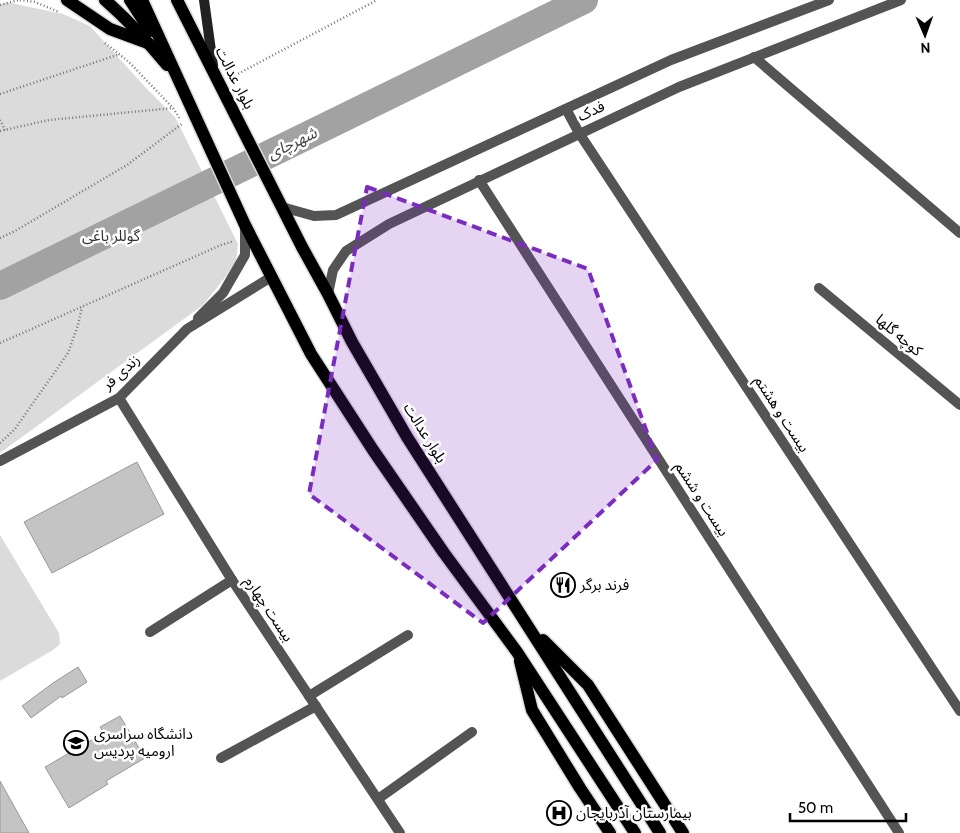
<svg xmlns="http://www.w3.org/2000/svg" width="960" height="833" viewBox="0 0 960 833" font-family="Cabin,'Noto Sans Arabic',sans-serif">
<rect width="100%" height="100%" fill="#fff"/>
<g fill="#dbdbdb">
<path d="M6,2l57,12 27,12 55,61 30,30 63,127 -2,17 -9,14 -24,30 -203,148v-448z"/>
<path d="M0,535l59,98 1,11 -7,6 -53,31z"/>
</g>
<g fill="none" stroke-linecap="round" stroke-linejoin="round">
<path stroke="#a2a2a2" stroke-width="28" d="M0,286l584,-286"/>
</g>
<g fill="#c4c4c4" stroke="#989898">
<path d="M137,462l27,52 -112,59 -28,-51z"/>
<path d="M78,667l9,15 -25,16 -1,-2 -30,22 -9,-12 31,-23z"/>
<path d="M120,716l25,42 -39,23 2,3 -39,24 -24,-41 59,-34 -4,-6z"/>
<path d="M0,781l29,52h-29z"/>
</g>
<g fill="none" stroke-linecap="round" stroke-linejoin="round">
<defs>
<g id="primary">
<path d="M67,0l43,29 38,14"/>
<path d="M105,0c23,20 43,42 62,65"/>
<path d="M130,0l20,31"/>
<path d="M142,0l103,225 66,129 62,96 71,103 73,99 118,181"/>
<path d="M177,0l125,247 26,47 24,48 55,95 253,396"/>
<path d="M543,640l45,45 95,148"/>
<path d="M520,661l12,49 48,78 30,45"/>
</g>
</defs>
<use href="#primary" stroke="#dbdbdb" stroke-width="15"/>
<g stroke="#767676" stroke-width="2.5" stroke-dasharray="1 2.5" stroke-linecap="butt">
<path d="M20,0l15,2 24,10"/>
<path d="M0,5l19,-5"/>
<path d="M105,43l24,19 44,46 7,11"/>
<path d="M232,77l145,-77"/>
<path d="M0,94l120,-40"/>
<path d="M0,120l5,10"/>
<path d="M0,131l49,-11 124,-12"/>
<path d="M0,238l15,-7 112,-66 56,-42"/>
<path d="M0,343l221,-98 10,-3 2,1"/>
<path d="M0,443l15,-14 53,-76 10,-28 4,-18"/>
</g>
<g stroke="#545454" stroke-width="10">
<path d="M754,57l206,176"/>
<path d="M579,133l381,578"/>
<path d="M479,180l420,653"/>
<path d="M819,288l141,117"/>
<path d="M198,318l25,-25 22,-38v-29"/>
<path d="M119,398l113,182 168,253"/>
<path d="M0,461l119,-63 68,-69 84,-52"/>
<path d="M150,632l82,-52"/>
<path d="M309,696l99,-61"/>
<path d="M221,758l95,-52"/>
<path d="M378,799l94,-67"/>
</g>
<g stroke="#545454" stroke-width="10">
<path d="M566,109l13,24"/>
<path d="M282,207l32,9 22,-1 335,-155 158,-60"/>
<path d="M328,294l5,-24 13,-19 43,-27 290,-137 222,-87"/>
</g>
<path stroke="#212121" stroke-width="10" d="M204,0l9,65"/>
<use href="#primary" stroke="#000" stroke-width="12"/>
</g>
<path fill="#7b2cbf" fill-opacity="0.2" stroke="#7b2cbf" stroke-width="4" stroke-dasharray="10 6" stroke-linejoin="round" d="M367,187l221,82 69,191 -174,163 -174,-129z"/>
<defs>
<symbol id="restaurant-ring" viewBox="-11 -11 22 22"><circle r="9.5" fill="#fff" stroke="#000" stroke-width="1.5"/><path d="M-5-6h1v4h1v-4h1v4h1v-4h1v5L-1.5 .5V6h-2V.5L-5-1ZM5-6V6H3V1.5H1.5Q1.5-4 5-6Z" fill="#000"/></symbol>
<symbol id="university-ring" viewBox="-11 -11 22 22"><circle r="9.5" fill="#fff" stroke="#000" stroke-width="1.5"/><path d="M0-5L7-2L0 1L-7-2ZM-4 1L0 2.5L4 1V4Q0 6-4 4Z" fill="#000"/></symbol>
<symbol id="hospital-ring" viewBox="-11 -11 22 22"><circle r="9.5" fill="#fff" stroke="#000" stroke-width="1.5"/><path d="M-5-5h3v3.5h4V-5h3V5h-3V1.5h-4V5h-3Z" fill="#000"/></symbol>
</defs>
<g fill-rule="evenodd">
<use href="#restaurant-ring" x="549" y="571" width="28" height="28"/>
<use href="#university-ring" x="62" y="729" width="28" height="28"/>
<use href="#hospital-ring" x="545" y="799" width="28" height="28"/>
</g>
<g text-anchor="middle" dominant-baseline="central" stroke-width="5" stroke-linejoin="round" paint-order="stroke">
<g font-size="15" fill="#000" stroke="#fff">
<text transform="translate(235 78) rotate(63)">بلوار عدالت</text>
<text transform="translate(591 111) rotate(-25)">فدک</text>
<text transform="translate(899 335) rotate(40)">کوچه گلها</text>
<text transform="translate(121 372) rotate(-42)">زندی فر</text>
<text transform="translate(782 414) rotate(57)">بیست و هشتم</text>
<text transform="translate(425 433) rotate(58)">بلوار عدالت</text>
<text transform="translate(702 499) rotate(57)">بیست و ششم</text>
<text transform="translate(269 609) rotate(56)">بیست چهارم</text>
</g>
<g font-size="15" fill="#323232" stroke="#fff">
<text x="111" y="236">گوللر باغی</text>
</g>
<g font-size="15" fill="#000" stroke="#fff" text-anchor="start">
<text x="580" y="585">فرند برگر</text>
<text x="94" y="734">دانشگاه سراسری<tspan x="94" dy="17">ارومیه پردیس</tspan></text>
<text x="576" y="813">بیمارستان آذربایجان</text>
</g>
<g font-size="16" font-style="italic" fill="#434343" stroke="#fff">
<text transform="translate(292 143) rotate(-26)">شهرچای</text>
</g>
</g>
<g transform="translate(925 35) rotate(178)" stroke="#ffffff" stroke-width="4" paint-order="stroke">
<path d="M0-4L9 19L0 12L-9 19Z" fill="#000000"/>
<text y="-8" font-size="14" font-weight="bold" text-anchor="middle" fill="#000000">N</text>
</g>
<path d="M790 813v8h116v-8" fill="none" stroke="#000000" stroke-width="2.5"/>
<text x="798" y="813" font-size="15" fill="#000000" stroke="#ffffff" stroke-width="4" paint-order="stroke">50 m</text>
</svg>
